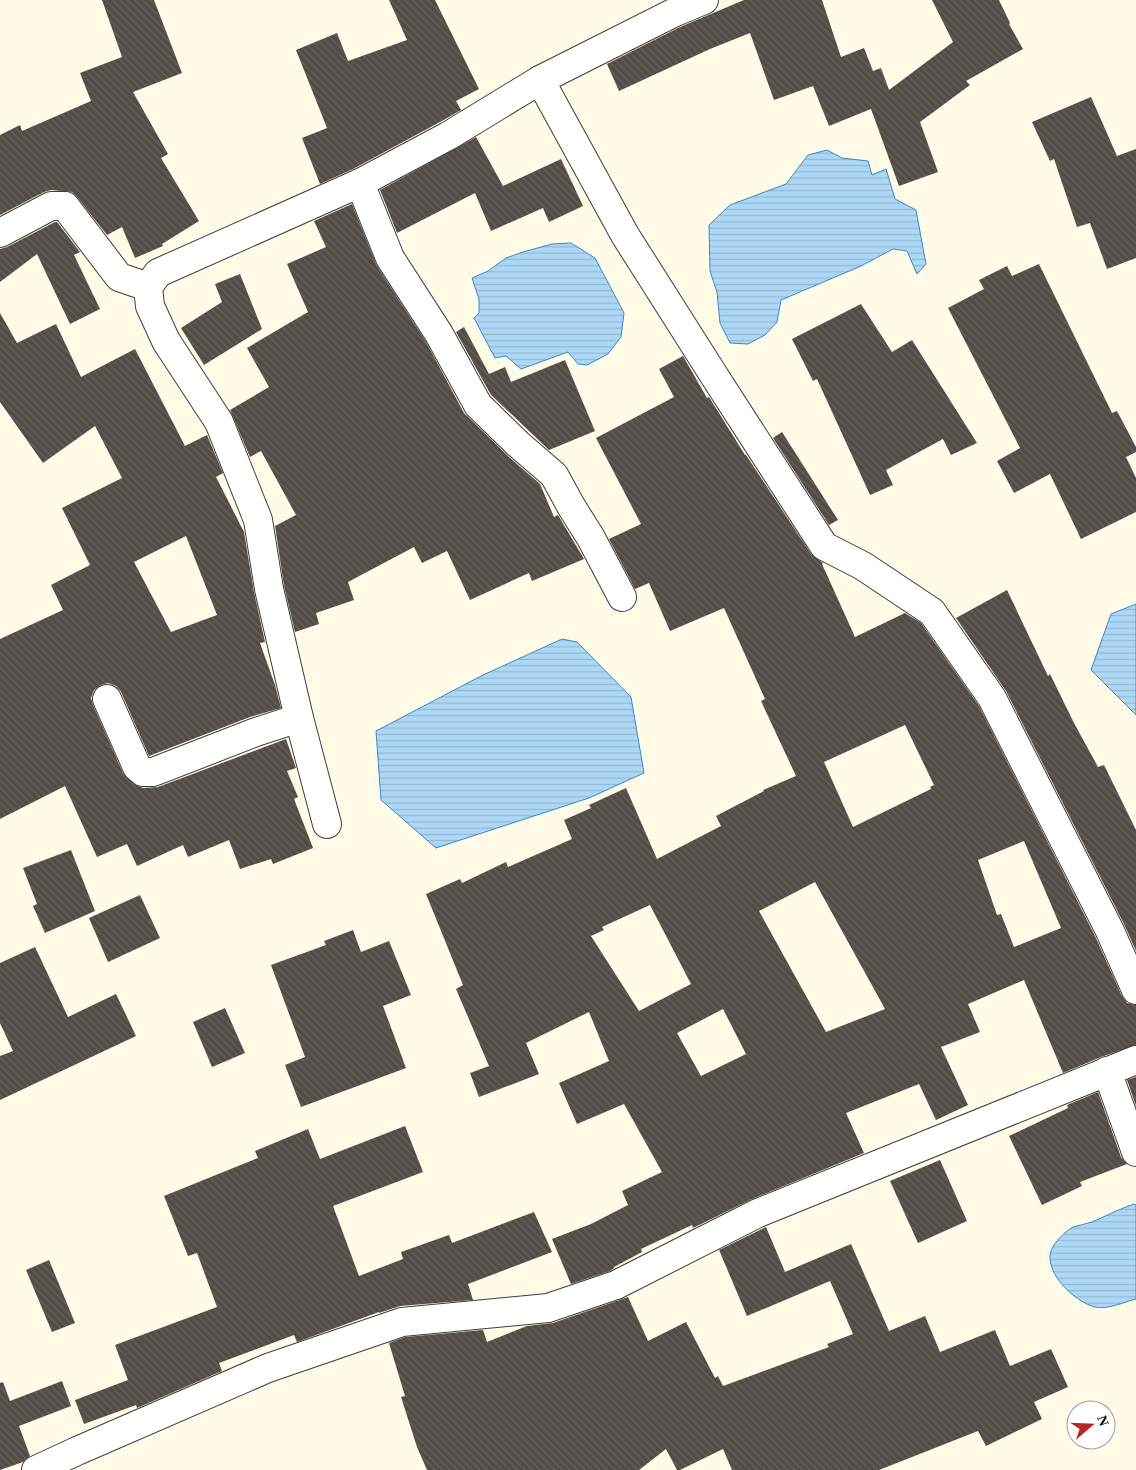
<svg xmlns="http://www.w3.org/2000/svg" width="1136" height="1470" viewBox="0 0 1136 1470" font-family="Georgia,serif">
<defs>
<pattern id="water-rules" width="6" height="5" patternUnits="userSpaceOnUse" patternTransform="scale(1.25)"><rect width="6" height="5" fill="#add8f5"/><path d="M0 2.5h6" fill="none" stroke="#94b8d1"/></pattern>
<pattern id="building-back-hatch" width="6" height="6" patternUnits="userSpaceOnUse" patternTransform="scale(1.25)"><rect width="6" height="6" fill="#524c47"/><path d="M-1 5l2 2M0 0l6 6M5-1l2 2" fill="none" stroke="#66615d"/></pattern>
</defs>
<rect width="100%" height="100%" fill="#fffbe7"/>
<g fill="url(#water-rules)" stroke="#358acb">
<path d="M827,150l15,8 26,3 4,14 14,-6 9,30 21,11 10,54 -9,10 -10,-23 -14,-2 -32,17 -80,34 -4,22 -12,13 -17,9 -18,-1 -10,-20 -3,-31 -7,-21 -1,-46 21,-20 56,-21 22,-29z"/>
<path d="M571,243l24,15 29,55 -3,24 -13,17 -21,11 -9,-1 -10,-12 -47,17 -15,-13 -11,2 -21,-40 5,-5v-14l-7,-21 16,-7 18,-13 17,-6 29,-8z"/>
<path d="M1136,604v111l-45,-45 20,-56z"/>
<path d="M562,639l15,3 54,55 13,76 -55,25 -153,50 -55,-48 -5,-69 107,-56z"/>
<path d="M1134,1204l2,1v94c-12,3 -29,11 -41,8 -21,-5 -57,-39 -41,-62 4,-6 12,-14 19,-18 6,-2 13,-3 19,-5 14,-6 27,-13 42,-18z"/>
</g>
<g fill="url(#building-back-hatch)" fill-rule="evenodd">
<path d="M102,0h52l28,73 -49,19 35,62 -7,4 38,63 -37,23 1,2 -28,12 -13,-31 -15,8 -30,-38 -5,-5 -21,-2 -7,2 -44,23v-80l20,-10 2,6 69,-30 -11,-28 42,-16z"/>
<path d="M389,0h46l44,89 -23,12 5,9 -21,12 -87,47 -33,15 -18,-46 25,-10 -31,-78 41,-17 11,28 59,-21z"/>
<path d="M744,0h78l19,57 23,-9 9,23 8,-3 8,22 64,-48 -21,-42h67l11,23 -1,1 14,25 -57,32 4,4 -50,37 18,50 -39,14 -28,-77 -42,17 -16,-40 -39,14 -24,-67 -40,16 -91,42 -12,-27 73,-37z"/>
<path d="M1091,97l26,59 19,-7v109l-29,11 -17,-46 -13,4 -23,-68 -4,2 -18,-39z"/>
<path d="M476,137l27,49 58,-27 22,47 -34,16 -6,-14 -52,23 -16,-38 -78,40 -17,-43z"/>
<path d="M352,204l25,62 49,76 38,71 43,42 33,29 14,33 4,-2 26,44 -52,22 -3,-8 -59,27 -23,-49 -25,12 -8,-16 -66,35 6,18 -38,13 3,11 -24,8 -11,-46 -9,-60 21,-11 -35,-64 -11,6 -20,-47 39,-23 -22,-39 61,-36 -21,-48 39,-17 -12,-26z"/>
<path d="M55,222h2l23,30 -6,3 26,54 -30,15 -33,-70 -37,28v-33l7,-2z"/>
<path d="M1039,264l73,149 5,-2 19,36v5l-10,5 10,21v34l-55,27 -31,-65 -36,19 -17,-32 23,-13 -72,-140 36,-19 -5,-9 28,-14 5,10z"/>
<path d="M240,274l22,55 -58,36 -23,-37 41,-26 -7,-18z"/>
<path d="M861,304l31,48 20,-12 65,103 -26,12 -8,-16 -57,31 7,15 -23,10 -53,-116 -4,2 -21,-42z"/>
<path d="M0,313l17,30 39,-19 25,53 54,-28 50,97 22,-11 16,38 -7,4 28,55 10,60 11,50 -5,1 15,42 6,23 -31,9 -101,39 -28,-64 -5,-6 -8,-3 -7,2 -7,5 -3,8 2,7 30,68 11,11 9,4 15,-1 128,-48 10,29 -9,3 11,26 -4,2 19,49 -40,16 -2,-5 -31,10 -11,-29 -41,17 -5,-12 -46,21 -10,-22 -30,13 -32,-71 -65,33v-180l63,-29 -12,-25 39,-20 -28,-57 60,-30 -27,-52 -52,37 -43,-61zM186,536l31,79 -46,17 -37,-70z"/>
<path d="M464,327l25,47 16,-7 6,15 54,-22 30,71 -46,19 -58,-55 -35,-63z"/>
<path d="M683,356l24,42 2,-1 36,58h1l65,99 12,9 -1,1 33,73 50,-24 16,10 58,83 117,232 26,58 5,7 9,2v40l-35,12 -38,16 -39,-93 -56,24 12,28 -39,15 27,58 -32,15 -17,-36 -73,29 18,40 -112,46 -59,29 -1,-3 -51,24 1,3 -28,15v1l-4,3 -39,13 -19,-45 39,-15 37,-19 -6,-14 40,-19 -38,-68 -47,20 -18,-41 50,-22 -20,-49 -63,31 13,31 -60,23 -9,-24 19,-7 -33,-77 7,-4 -37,-91 34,-15 2,4 44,-21 2,5 64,-28 -8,-19 27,-12 -2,-3 37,-17 31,71 64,-33 -5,-10 48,-25 -1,-1 33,-14 -35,-75 4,-2 -41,-91 -54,23 -21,-48 -14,6 -26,-50 32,-15 -45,-86 78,-41 -15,-28zM905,725l29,60 -4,2 1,2 -78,38 -29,-65zM1024,841l37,87 -47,19 -13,-33 -4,1 -19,-55zM815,882l70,127 -59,23 -67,-121zM650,905l41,79 -52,27 -48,-75 13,-6 -2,-3zM723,1009l23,45 -45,22 -24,-43z"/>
<path d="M782,432l56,88 -9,5 -56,-87z"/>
<path d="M1007,590l41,86 2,-2 24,49 24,44 6,-2 32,65v121l-12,-27 -118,-233 -50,-73z"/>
<path d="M71,850l24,61 -50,22 -12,-27 4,-2 -14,-36z"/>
<path d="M140,895l20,43 -52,24 -19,-44z"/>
<path d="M353,930l8,22 28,-11 22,54 -28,11 23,62 -105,39 -16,-42 20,-8 -34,-92 55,-20 -2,-4z"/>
<path d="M35,947l33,70 48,-23 20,42 -136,64v-44l13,-5 -13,-28v-60z"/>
<path d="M225,1008l20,45 -33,14 -19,-45z"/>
<path d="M1136,1077v29l-9,-26z"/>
<path d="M1098,1092l23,65 6,7 -47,18 2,4 -40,19 -33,-69 59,-28 -1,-3z"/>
<path d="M405,1126l18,46 -90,34 26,70 44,-17 -2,-7 48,-17 3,8 82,-31 18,40 -84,32 5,16 -73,6 -21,7v-1l-82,30 -3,-7 -75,28 3,8 -85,37 -1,-3 -52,19 -9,-24 53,-20 -13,-35 102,-38 -20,-54 -9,3 -24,-60 94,-38 -3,-7 53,-22 12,30z"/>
<path d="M940,1160l27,61 -49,22 -28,-62z"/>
<path d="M766,1227l19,45 66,-28 38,87 36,-15 15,36 55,-22 15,36 41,-17 17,38 -34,15 8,17 -56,27 -8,-15 -99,39h-147l-9,-21 -43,21h-3l-11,-21 -27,21h-212l-10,-23 -16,-50 4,-1 -16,-53 16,-6 78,-7 4,12 40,-16 26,-3 75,-26 20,44 38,-19 29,56 3,-2 5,10 106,-39 -2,-3 26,-10 -23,-53 -83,35 -28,-66z"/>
<path d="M49,1260l26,63 -23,9 -26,-62z"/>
<path d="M62,1381l9,25 -52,20 11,30 -7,6 -23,8v-87l3,-1 7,19z"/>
</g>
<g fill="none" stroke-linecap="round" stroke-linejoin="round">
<defs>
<g id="minor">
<path d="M704,0l-31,13 -133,67 85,155 90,142 109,169 39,20 69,46 60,86 118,233 26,59"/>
<path d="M360,183l30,75 49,76 39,71 40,39 36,31 17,31 20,32 31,59"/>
<path d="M0,233l51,-27h14l54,71 29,10"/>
<path d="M107,699l30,68 6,5h10l103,-40 43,-14"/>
<path d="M327,824l-28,-106 -30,-129 -11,-69 -39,-98 -53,-81 -16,-35 -2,-19 10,-14 202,-90 88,-47 92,-56"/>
<path d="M1107,1071l29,81"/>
<path d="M36,1470l41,-19 191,-83 134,-46 146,-14 68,-23 142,-72 378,-153"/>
</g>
</defs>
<use href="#minor" stroke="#3d3d3d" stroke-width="30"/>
<use href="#minor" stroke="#fff" stroke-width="28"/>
</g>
<g transform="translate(1091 1425) rotate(71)"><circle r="24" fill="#ffffff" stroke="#9d9d9d"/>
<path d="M0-4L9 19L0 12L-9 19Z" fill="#b82427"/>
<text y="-8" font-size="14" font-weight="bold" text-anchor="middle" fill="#0a0a0a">N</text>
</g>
</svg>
